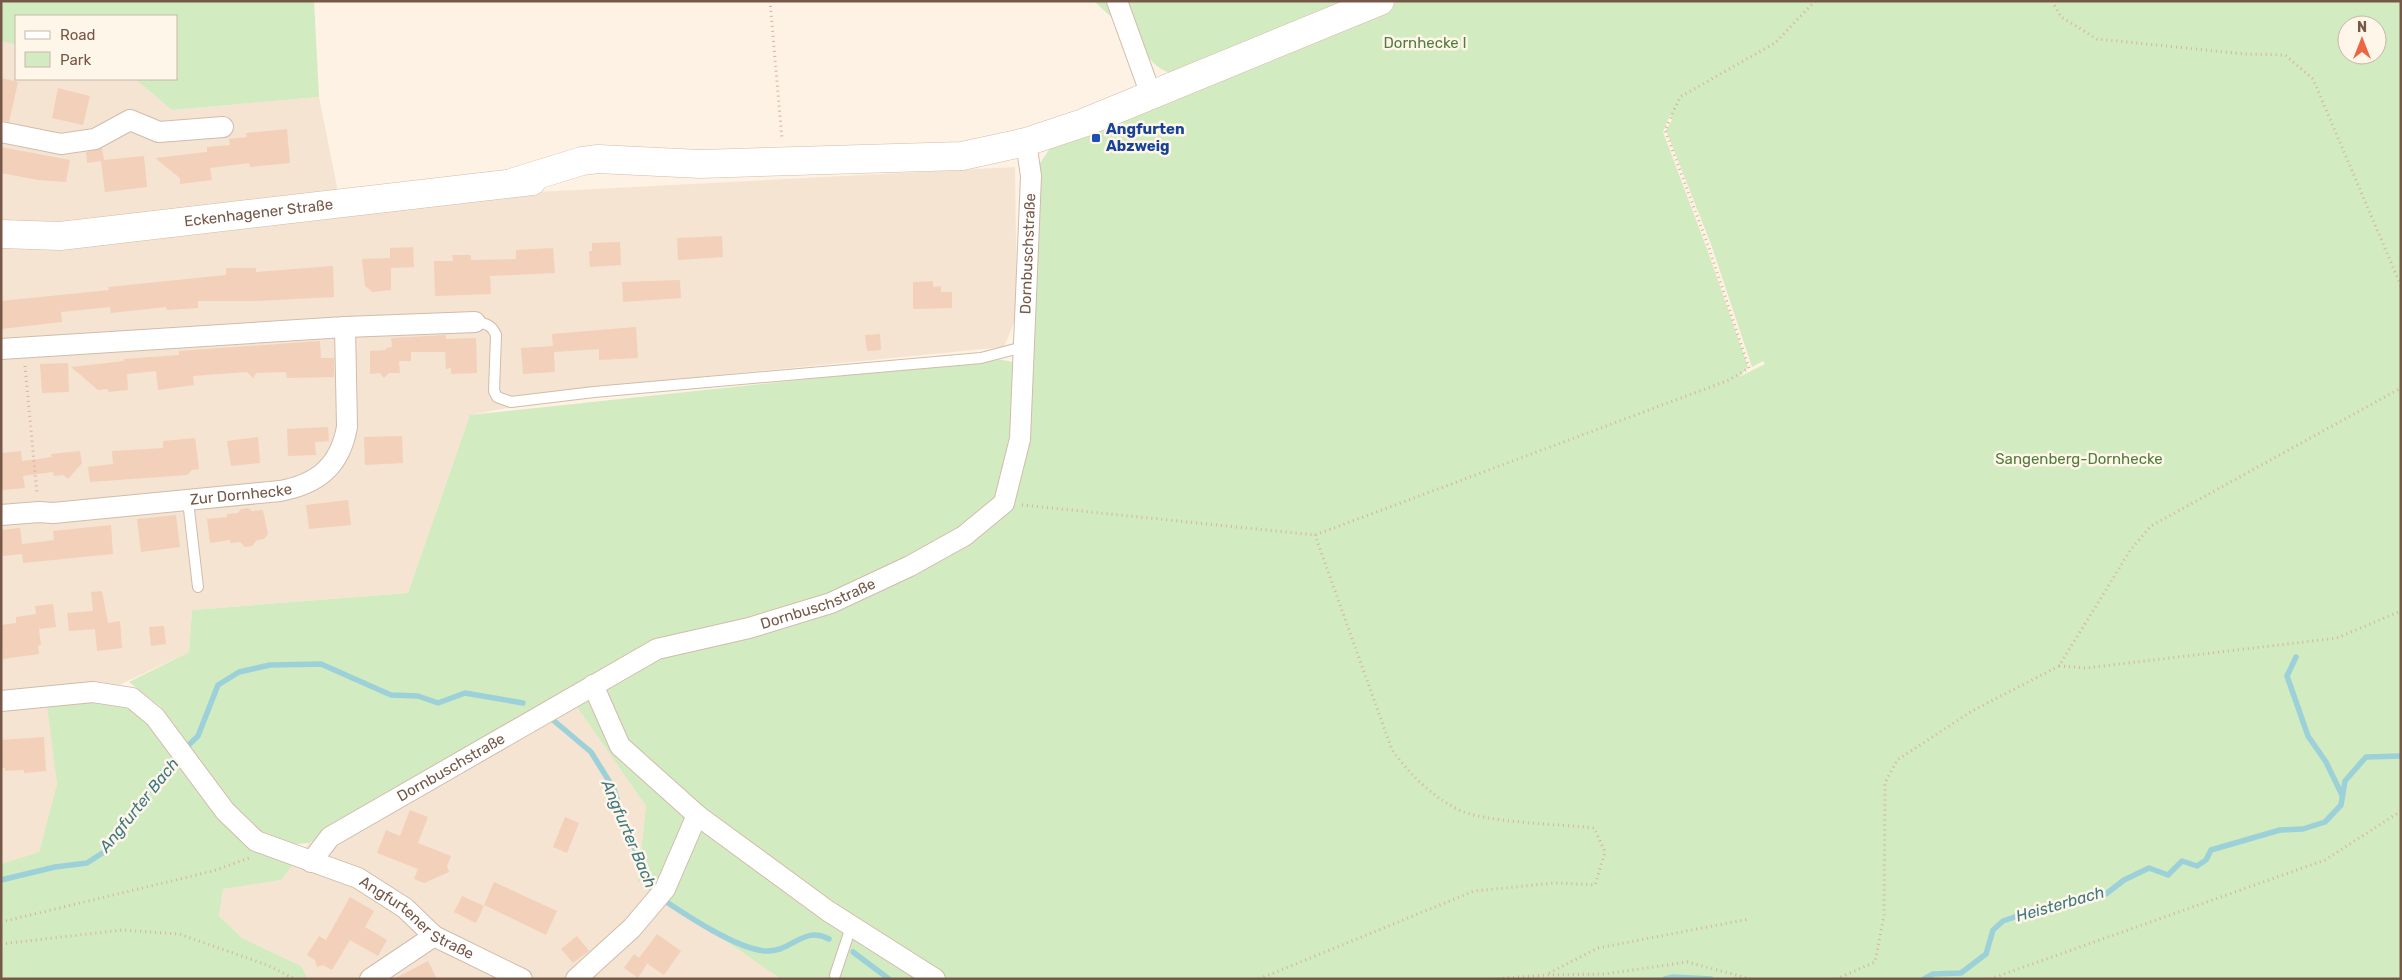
<svg xmlns="http://www.w3.org/2000/svg" width="2402" height="980" viewBox="0 0 2402 980" font-family="Rubik,sans-serif">
<rect width="100%" height="100%" fill="#fdf2e3"/>
<g fill="#f5e4d1">
<path d="M1,41l15,4v34h119l37,31 147,-13 19,95 181,1 496,-26 2,148 -13,32 -366,36 -168,32 -62,178 -216,17 -3,42 -93,44 -48,8 9,80 -18,68 -38,12z"/>
<path d="M568,694l78,112 -8,75 143,98h-473l-7,-13 -59,-28 -23,-22 4,-27 58,-9 28,-37z"/>
</g>
<g fill="#d2ebc1" fill-rule="evenodd">
<path d="M1,1h313l5,96 -147,13 -37,-31h41v-63h-160v29l-15,-4z"/>
<path d="M1094,1h258l-181,72c-26,-6 -34,-41 -45,-63l-16,6z"/>
<path d="M1399,1h1002v978h-1620l-143,-98 8,-75 -78,-112 -259,149 -24,2 -22,-9 -21,-16 -82,-114 -31,-24 60,-30 3,-42 216,-17 62,-178 527,-56 16,3 -3,73 -22,94 27,-36 11,-35 11,-276 3,-19 11,-16zM2347,25h30v30h-30zM1670,115l2,5 -6,10 46,117 40,120 11,-6 2,3 -26,13 9,-10 -41,-118 -44,-117z"/>
<path d="M96,696l26,7 29,22 23,35 40,44 81,58 -14,18 -58,9 -4,27 23,22 59,28 7,13h-307v-115l38,-12 18,-68 -10,-80z"/>
</g>
<g fill="none" stroke-linecap="round" stroke-linejoin="round">
<g stroke="#9dd1d9" stroke-width="5.5">
<path d="M2296,657l-9,19 21,60 18,26 16,33"/>
<path d="M553,720l38,32 23,37 11,37 29,68"/>
<path d="M1,880l54,-13 32,-4 17,-11 62,-85 32,-31 20,-51 21,-13 31,-7 51,-1 70,31 27,1 20,7 27,-10 58,10"/>
<path d="M662,899c24,16 75,50 103,52 26,2 38,-26 64,-12"/>
<path d="M853,952l36,27"/>
<path d="M1665,979l8,-2 38,2"/>
<path d="M1924,979l9,-5 28,-1 25,-19 7,-24 10,-9 38,-13 65,-14 18,-14 25,-12 19,7 14,-14 15,5 9,-6 5,-10 69,-20 23,-1 22,-7 16,-17 4,-24 21,-24 35,-1"/>
</g>
</g>
<g fill="#f3d0ba">
<path d="M1,78l17,4 -9,40 -8,-2z"/>
<path d="M58,88l32,8 -7,29 -31,-7z"/>
<path d="M287,129l3,34 -40,4 -1,-4 -39,5 2,12 -32,4v-6l-25,-20 52,-6v-5l23,-2 -1,-6 18,-2 -1,-4z"/>
<path d="M1,147l69,13 -4,22 -28,-2 -37,-7z"/>
<path d="M102,148l2,12 40,-4 3,31 -42,5 -4,-31 -14,2 -1,-11z"/>
<path d="M722,236l1,21 -45,3 -1,-22z"/>
<path d="M620,242l1,23 -31,2 -1,-16h3v-8z"/>
<path d="M413,247l1,20 -23,1v22l-18,2 -8,-6 -3,-27 28,-1v-10z"/>
<path d="M553,248l2,25 -65,3 1,18 -56,2 -1,-35h19l-1,-6h19v5l45,-1v-9z"/>
<path d="M333,266l1,31 -78,4h-58v7l-31,2 -1,-3 -55,6 -1,-6 -49,5 1,10 -61,7v-28l108,-11 -1,-3 118,-12v-7h30v4z"/>
<path d="M680,280l1,18 -58,4 -1,-20z"/>
<path d="M933,281v6l8,-1v6h11v16l-39,1v-27z"/>
<path d="M636,327l2,31 -39,2v-11l-45,3 1,20 -32,2 -2,-26 32,-2 -1,-12z"/>
<path d="M880,334l1,16 -14,1 -2,-16z"/>
<path d="M446,335v4l30,-1 1,35 -26,1v-6l-5,1 -1,-17h-34v9h-12l1,12h-11l-5,5 -4,-5 -10,1v-23l16,-1v-2l6,-1 -1,-9z"/>
<path d="M320,341l1,17h13v19l-47,1 -1,-6 -30,1 -3,5 -6,-6 -54,4 1,9 -36,5 -2,-19 -29,3 1,16 -20,2v-3l-10,1 -27,-23 53,-6v-2l55,-4v-4z"/>
<path d="M68,363l1,29 -27,1 -2,-29z"/>
<path d="M328,427l1,14 -14,1 1,13 -28,1 -1,-27z"/>
<path d="M402,436l1,27 -38,2 -1,-28z"/>
<path d="M258,437l2,26 -29,3 -4,-25z"/>
<path d="M195,438l4,31 -7,1 -5,5 -97,7 -2,-15 25,-3 -1,-13 51,-3v-7z"/>
<path d="M21,451l1,10 30,-4 -1,-3 29,-3 2,12 -14,16 -5,-4 -9,1 -1,-4 -30,4 2,12 -24,2v-37z"/>
<path d="M348,500l3,25 -42,4 -3,-24z"/>
<path d="M248,508l4,3 11,-1 5,24 -4,5 -7,1 -5,6 -7,1 -5,-5 -10,1v-3l-20,3 -3,-24 20,-2v-3l11,-1 3,-4z"/>
<path d="M176,515l4,32 -39,5 -4,-33z"/>
<path d="M111,525l2,29 -90,9 -1,-9 -19,2 -2,-3v-23l19,-2 2,16 32,-4 -1,-9z"/>
<path d="M102,591l6,32 12,-2 2,27 -25,3 -2,-22 -26,2 -2,-18 26,-2 -2,-19z"/>
<path d="M53,604l3,23 -17,2 2,16 -3,1 1,8 -36,5 -2,-34 15,-2v-6l20,-3 -1,-8z"/>
<path d="M164,626l2,18 -15,2 -2,-19z"/>
<path d="M44,737l2,34 -22,2v-3l-19,1v-3h-4v-28z"/>
<path d="M410,810l18,7 -10,26 33,13 -4,10 2,6 -25,11 -10,-4 4,-10 -41,-16 9,-23 14,6z"/>
<path d="M565,817l14,6 -12,30 -14,-6z"/>
<path d="M494,882l63,29 -11,24 -62,-30z"/>
<path d="M462,896l22,10 -8,17 -22,-11z"/>
<path d="M350,897l24,14 -9,16 22,13 -9,16 -28,-16 -18,30 -9,-5 -6,2 -2,-7 -8,-5 12,-19 7,4z"/>
<path d="M657,934l24,17 -17,24 -22,-15 5,4 -9,14 -14,-10 10,-14 5,4z"/>
<path d="M577,936l12,15 -16,12 -12,-14z"/>
<path d="M428,961l9,18h-43z"/>
</g>
<g fill="none" stroke-linecap="round" stroke-linejoin="round">
<defs>
<g id="lane">
<path d="M475,322c10,1 17,3 21,13l-2,56 3,6 14,5 83,-10 387,-34 42,-11"/>
<path d="M188,501l10,86"/>
<path d="M835,975l16,-48"/>
</g>
<g id="street">
<path d="M1117,1l34,94"/>
<path d="M1,132l60,12 34,-5 35,-19 29,12 64,-5"/>
<path d="M1,349l344,-22 130,-5"/>
<path id="s1" d="M1,515l38,-3 14,1 227,-22c38,-7 60,-25 67,-64l-2,-100"/>
<path d="M593,685l27,61 77,69 131,96 107,68"/>
<path id="s2" d="M1,701l92,-9 39,6 23,19 70,94 31,30 102,37 47,30 29,28 88,43"/>
<path id="s3" d="M311,862l19,-25 327,-188 92,-21 82,-25 79,-37 54,-30 40,-33 16,-64 11,-263 -5,-34"/>
<path d="M370,979l64,-43"/>
<path d="M576,979l56,-51 33,-39 32,-74"/>
</g>
<g id="secondary">
<path d="M514,182l68,-21 16,-2 102,5 262,-8 64,-14 57,-19 297,-122"/>
<path id="s4" d="M1,234l59,2 472,-55"/>
</g>
</defs>
<use href="#lane" stroke="#d1bcac" stroke-width="12"/>
<use href="#street" stroke="#d1bcac" stroke-width="22"/>
<use href="#secondary" stroke="#d4bba9" stroke-width="29"/>
<g stroke="#d8b39d" stroke-width="3" stroke-dasharray="1 4" stroke-linecap="butt">
<path d="M770,1l12,138"/>
<path d="M2052,1l9,16 36,22 148,15 40,1 28,24 88,207"/>
<path d="M25,366l12,128"/>
<path d="M1022,505l293,30 414,-155 20,-12 -40,-120 -44,-118 15,-33 95,-54 40,-42"/>
<path d="M2059,666l27,2 251,-30 64,-27"/>
<path d="M1,922l212,-51 36,-13"/>
<path d="M1,944l121,-14 57,4 88,31 28,14"/>
<path d="M1549,973l49,-25 151,-29"/>
<path d="M1259,979l215,-88 81,-8 40,2 10,-33 -11,-24c-32,-4 -112,-5 -137,-19 -27,-14 -47,-35 -65,-59l-77,-215"/>
<path d="M1493,979l53,-4 59,-1 82,-12 64,17"/>
<path d="M1836,979l39,-17 9,-47 1,-132 12,-23 75,-49 87,-45 72,-117 20,-23 250,-138"/>
<path d="M1990,979l335,-119 76,-49"/>
</g>
<use href="#lane" stroke="#fff" stroke-width="10"/>
<use href="#street" stroke="#fff" stroke-width="20"/>
<use href="#secondary" stroke="#fff" stroke-width="28"/>
</g>
<rect fill="#1a4fb4" stroke="#fff6ea" stroke-width="2" x="1091" y="133" width="10" height="10" rx="2.5"/>
<g text-anchor="middle" dominant-baseline="central" stroke-width="5" stroke-linejoin="round" paint-order="stroke">
<g font-size="15" fill="#537c40" stroke="#fff6ea">
<text x="1425" y="43">Dornhecke I</text>
<text x="2079" y="459">Sangenberg-Dornhecke</text>
</g>
<g font-size="15" font-weight="bold" fill="#164399" stroke="#fff6ea" text-anchor="start">
<text x="1106" y="129">Angfurten<tspan x="1106" dy="17">Abzweig</tspan></text>
</g>
<g font-size="15" fill="#765848" stroke="#fff6ea">
<text stroke="none"><textPath href="#s4" startOffset="259">Eckenhagener Straße</textPath></text>
<text stroke="none"><textPath href="#s3" startOffset="1041">Dornbuschstraße</textPath></text>
<text stroke="none"><textPath href="#s1" startOffset="241">Zur Dornhecke</textPath></text>
<text stroke="none"><textPath href="#s3" startOffset="576">Dornbuschstraße</textPath></text>
<text stroke="none"><textPath href="#s3" startOffset="171">Dornbuschstraße</textPath></text>
<text stroke="none"><textPath href="#s2" startOffset="502">Angfurtener Straße</textPath></text>
</g>
<g font-size="16" font-style="italic" fill="#3e7883" stroke="#fff6ea">
<text transform="translate(139 805) rotate(-51)">Angfurter Bach</text>
<text transform="translate(629 834) rotate(67)">Angfurter Bach</text>
<text transform="translate(2060 904) rotate(-16)">Heisterbach</text>
</g>
</g>
<rect width="2402" height="980" fill="none" stroke="#765848" stroke-width="5"/>
<rect x="15" y="15" width="162" height="65" fill="#fff6ea" stroke="#c8b7a9"/>
<rect x="25" y="31" width="25" height="8" fill="#ffffff" stroke="#c8b7a9"/>
<text x="60" y="40" font-size="15" fill="#765848">Road</text>
<rect x="25" y="52" width="25" height="15" fill="#d2ebc1" stroke="#c8b7a9"/>
<text x="60" y="65" font-size="15" fill="#765848">Park</text>
<g transform="translate(2362 40)"><circle r="24" fill="#fff6ea" stroke="#c8b7a9"/>
<path d="M0-4L9 19L0 12L-9 19Z" fill="#eb6744"/>
<text y="-8" font-size="14" font-weight="bold" text-anchor="middle" fill="#765848">N</text>
</g>
</svg>
